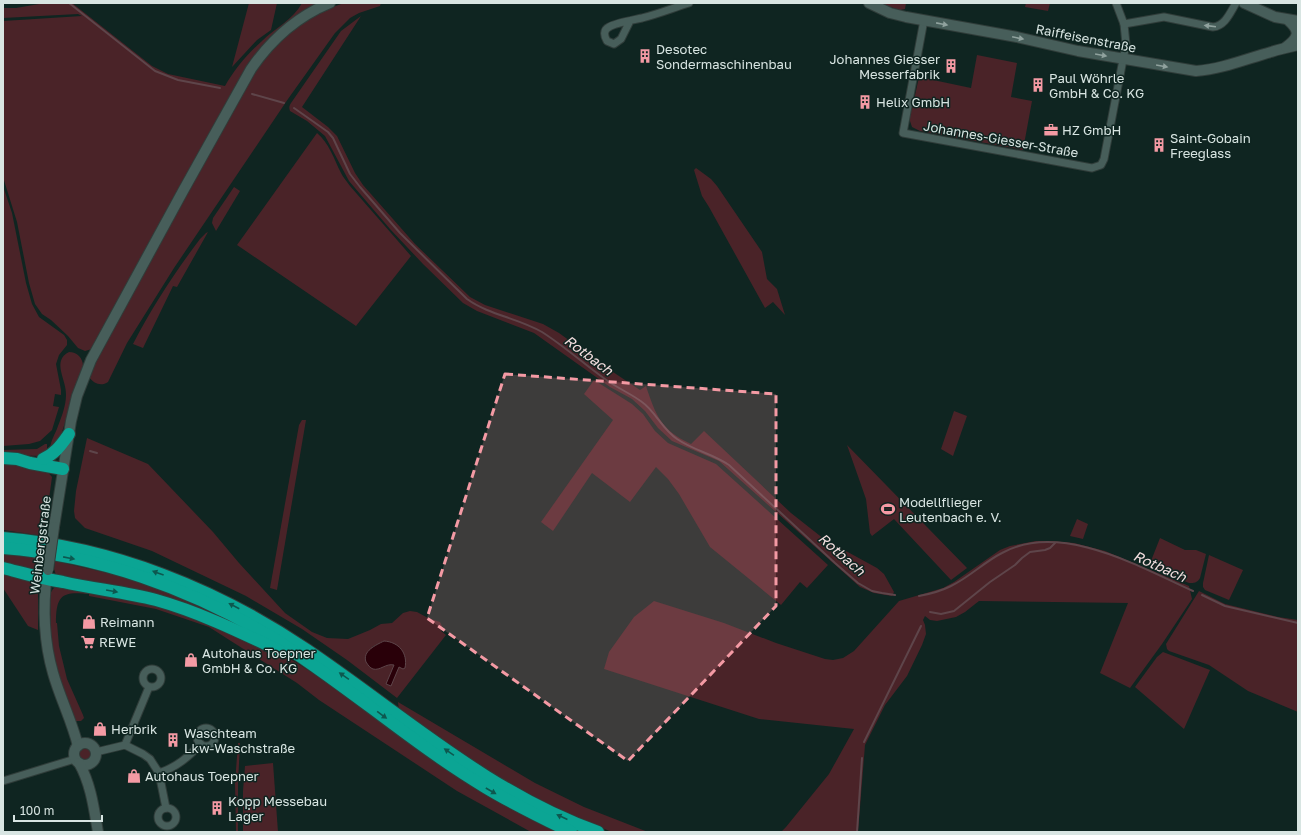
<svg xmlns="http://www.w3.org/2000/svg" width="1301" height="835" viewBox="0 0 1301 835" font-family="'Golos Text',sans-serif">
<rect width="100%" height="100%" fill="#0f2521"/>
<g fill="#4a2328" fill-rule="evenodd">
<path d="M45,3h27l80,63 16,8 57,12c9,-16 22,-32 37,-45 13,-13 31,-21 40,-38h20l-36,20 -16,14 -21,25 -157,287 -7,2 -7,-3 -10,-12 -17,-16 -9,-6 -7,-10 -6,-21 -12,-61 -14,-45v-156l79,-5 -4,-2 -75,4v-10h13z"/>
<path d="M249,3h28l-6,27 -14,10 -25,27z"/>
<path d="M344,3h37l-1,3 -21,7 -9,5 -15,15 -47,66 -114,169 -47,75 -19,39c-7,5 -15,1 -19,-5l8,-21 97,-176 60,-106c9,-12 18,-25 29,-36 15,-16 41,-28 61,-35z"/>
<path d="M884,3h22l-1,6 -5,1 -16,-5z"/>
<path d="M1026,3h24l-2,8 -23,-4z"/>
<path d="M361,16l-59,91 26,20 9,9 18,37 8,12 52,59 55,53 15,8 58,19 16,9 54,39 27,18 6,-4c10,30 15,44 45,58l13,-13 87,82 33,26 53,29 7,6 10,18 -2,4 -18,-3 -14,-6 -141,-126 -47,-20 -14,-13 -13,-17 -13,-12 -22,-12 -14,-10 -62,-44 -57,-22 -14,-8 -40,-39 -33,-35 -41,-48 -24,-45 -18,-15 -17,-10c-1,-3 -1,-5 1,-8l50,-72z"/>
<path d="M977,55l40,8 -6,34 21,4 -9,49 -103,-19 -8,-4 -3,-9 2,-9h1l7,-32 52,11z"/>
<path d="M317,133c12,10 17,26 24,40 2,4 6,9 9,13l61,70 -55,70 -119,-81z"/>
<path d="M696,168l15,11 6,7 45,66 5,27 10,10 8,26 -12,-13 -8,6 -56,-101 -7,-11 -8,-26z"/>
<path d="M3,186l9,27 14,70 6,21 7,13 25,18 3,5v5l-8,10 -3,9 5,26v5l-6,-1 -2,12 6,1 -7,23 -12,11 -11,3 -26,2z"/>
<path d="M234,187l6,4 -24,40 -4,-8 1,-5z"/>
<path d="M208,232l-31,55 -4,-1 -30,62 -10,-4c19,-37 42,-72 67,-105l6,-6z"/>
<path d="M69,352c8,0 14,6 14,14 0,8 -6,16 -8,24 -6,18 -11,38 -18,56l-7,3c1,-10 5,-14 8,-23 4,-10 8,-21 8,-31 1,-15 -15,-34 3,-43z"/>
<path d="M594,380l38,24 11,10 12,17 13,12 48,21 112,101 -21,23 -7,-6 -19,23 -71,-58 -31,-53 -11,-15 -12,-12 -26,35 -38,-29 -39,58 -12,-9 72,-102 -29,-26z"/>
<path d="M954,411l13,5 -14,40 -12,-7z"/>
<path d="M302,420h4l-29,170 -7,-2 29,-163z"/>
<path d="M87,438l61,26 65,68 26,31 46,50 27,19 15,6 21,1 22,-9 11,-6 11,-1 11,-10 7,-2 7,1 11,6 12,4 3,6 -2,3 5,4 -49,63 -50,-38 -45,-31 -56,-33 -94,-45 -67,-23 -10,-10 -1,-7 2,-20zM384,641l15,26 -9,19 -4,-2 8,-19 -3,-1 -7,2 -12,-19z"/>
<path d="M45,444h2v11l-5,1 -39,-1v-5l34,-1z"/>
<path d="M847,445l120,123 -16,12 -57,-61 -22,17 -2,-3 -4,-34z"/>
<path d="M3,462l42,7 7,8 -8,59 -41,-6z"/>
<path d="M1077,519l11,5 -5,15 -13,-3z"/>
<path d="M1160,538l25,12h11l10,4 -6,24c-3,5 -6,5 -11,5l-40,-17z"/>
<path d="M1036,541h14l24,2 31,8 84,35 3,13 -30,45 -32,44 -30,-15 28,-70 -149,-2 -14,11 -9,5 -19,4 -7,-1 -5,-4 -2,4 2,5 1,9 -4,11 -15,31 -22,29 -20,40 -7,87h-77l5,-5 43,-53 25,-45 -95,-10 -155,-50 5,-17 25,-35 20,-16 70,22 52,20 49,16 8,1 10,-2 11,-7 45,-50 44,-13 11,-6 46,-32 10,-4z"/>
<path d="M3,553l38,4 -2,9 -7,4 -29,-6z"/>
<path d="M1209,555l34,15 -14,30 -24,-10 -2,-3v-4z"/>
<path d="M55,561l61,14 59,20 54,25 19,10 3,4 -195,-59 -2,-6z"/>
<path d="M3,571l31,11 3,4 1,3v41l-10,-4 -25,-38z"/>
<path d="M56,586l100,16 122,50c51,28 97,67 144,101 43,31 89,58 137,79h-28l-74,-41 -138,-91 -22,-17 -88,-56 -53,-18 -67,-13v-2c-27,-3 -33,1 -33,29h1l2,23 8,33 16,36 1,3 -3,3h-5l-2,-2 -18,-46 -5,-34 -1,-45 3,-5z"/>
<path d="M1199,591l26,13 53,13 20,3v92l-50,-21 -39,-26 -40,-14 -2,-2 -1,-5z"/>
<path d="M1163,652l47,18 -26,59 -49,-42 22,-30z"/>
<path d="M398,702l137,81 49,24 64,25h-36l-57,-23 -38,-19 -41,-25 -77,-54z"/>
<path d="M238,743h2l-2,41v48h-2l-1,-49z"/>
<circle cx="85" cy="754" r="8"/>
<path d="M273,763l5,69h-35v-41l2,-25z"/>
</g>
<path fill="#290009" stroke="#5e454a" d="M384,641c15,1 24,12 21,27l-2,1 -4,-2 -8,19 -5,-2 8,-19c-8,-2 -14,6 -21,4 -3,-1 -5,-4 -7,-7 -4,-11 10,-17 18,-21z"/>
<g fill="none" stroke-linecap="round" stroke-linejoin="round">
<g stroke="#5e454a" stroke-width="2">
<path d="M69,3l86,68 23,9 42,8"/>
<path d="M252,94l32,9"/>
<path d="M294,108l34,24 5,6 17,36 10,13 40,46 67,66c22,16 51,19 75,33 22,14 42,32 63,47 12,9 25,14 37,23 13,9 20,27 35,37 16,11 36,15 52,26l106,98 23,20 14,8 10,2 13,2"/>
<path d="M90,451l7,2"/>
<path d="M1202,595l23,11 73,17"/>
<path d="M919,596c11,-2 22,-5 32,-10 19,-9 33,-24 51,-33 58,-32 138,14 191,38"/>
<path d="M930,612l11,2 13,-3 36,-29 25,-17 7,-7 8,-6 15,-2 5,-2 5,-5"/>
<path d="M864,742l57,-116"/>
<path d="M857,832l5,-74"/>
</g>
<defs>
<g id="street">
<path d="M924,20l-21,113 189,35 9,-3 3,-6 22,-115 -2,-20 -8,-21"/>
<path d="M630,21l-9,18 -7,5 -7,-3c-3,-5 -4,-11 2,-14 6,-4 24,-7 33,-9 16,-4 31,-10 47,-15"/>
<path d="M1124,24l40,-7 49,10c12,-1 17,-14 23,-24"/>
<circle cx="152" cy="678" r="9"/>
<circle cx="206" cy="737" r="9"/>
<path d="M125,745l24,-58"/>
<path d="M96,752l29,-7 18,9 7,5 9,14c18,-6 29,-16 42,-29"/>
<path d="M159,773l7,35"/>
<path d="M3,781l72,-22"/>
<circle cx="167" cy="817" r="9"/>
</g>
<g id="secondary">
<path d="M869,3l21,10 16,4 111,20 61,14 118,20c26,-2 50,-12 75,-19 9,-3 18,-5 27,-7"/>
<path d="M1244,3l31,14 23,4"/>
<path d="M1286,47c12,-9 15,-15 3,-26"/>
<path d="M54,527l17,-106 6,-25 14,-36 92,-169 68,-122c20,-29 45,-52 79,-66"/>
<path d="M47,573c-4,32 -3,69 6,100 7,25 19,48 25,73"/>
<circle cx="85" cy="754" r="11"/>
<path d="M79,763c12,21 15,46 19,69"/>
</g>
<g id="highway">
<path d="M3,458l14,1 13,4 33,6"/>
<path d="M43,459c12,-5 18,-14 26,-25"/>
<path d="M3,538c109,9 214,51 304,112 95,64 181,143 291,182"/>
<path d="M3,548c94,7 187,40 268,89 74,46 139,105 214,150 28,17 57,31 86,45"/>
<path d="M3,568c20,5 40,11 60,14 31,7 62,10 93,18 43,12 84,32 124,51"/>
</g>
</defs>
<use href="#street" stroke="#303d3a" stroke-width="9"/>
<use href="#secondary" stroke="#303d3a" stroke-width="12"/>
<use href="#highway" stroke="#303d3a" stroke-width="14"/>
<use href="#street" stroke="#475e5a" stroke-width="7"/>
<use href="#secondary" stroke="#475e5a" stroke-width="10"/>
<use href="#highway" stroke="#0ba594" stroke-width="12"/>
<g stroke="#adbcb9" stroke-width="2" stroke-dasharray="6 3" stroke-linecap="butt">
<path d="M255,809v-1"/>
<path d="M249,810v-2"/>
</g>
<defs>
<path id="secondary-bridge" d="M48,570l6,-43"/>
</defs>
<use href="#secondary-bridge" stroke="#303d3a" stroke-width="12" stroke-linecap="butt"/>
<use href="#secondary-bridge" stroke="#475e5a" stroke-width="10"/>
</g>
<defs><path id="oneway-solid" d="M-6-.8H1V-3.2L6.5 0L1 3.2V.8H-6Z"/></defs>
<g fill="#90a29e">
<use href="#oneway-solid" transform="translate(942 24) rotate(11)"/>
<use href="#oneway-solid" transform="translate(1210 26) rotate(-173)"/>
<use href="#oneway-solid" transform="translate(1018 38) rotate(12)"/>
<use href="#oneway-solid" transform="translate(1101 55) rotate(10)"/>
<use href="#oneway-solid" transform="translate(1162 66) rotate(10)"/>
</g>
<g fill="#0d584f">
<use href="#oneway-solid" transform="translate(69 558) rotate(11)"/>
<use href="#oneway-solid" transform="translate(158 573) rotate(-160)"/>
<use href="#oneway-solid" transform="translate(112 591) rotate(10)"/>
<use href="#oneway-solid" transform="translate(234 606) rotate(-152)"/>
<use href="#oneway-solid" transform="translate(344 676) rotate(-145)"/>
<use href="#oneway-solid" transform="translate(382 715) rotate(36)"/>
<use href="#oneway-solid" transform="translate(449 752) rotate(-146)"/>
<use href="#oneway-solid" transform="translate(491 791) rotate(30)"/>
<use href="#oneway-solid" transform="translate(562 817) rotate(-155)"/>
</g>
<path fill="#f49aa4" fill-opacity="0.2" stroke="#f49aa4" stroke-width="3" stroke-dasharray="8 5" stroke-linejoin="round" d="M505,374l271,20v212l-148,155 -201,-143z"/>
<defs>
<symbol id="building-bare" viewBox="-9 -9 18 18"><path d="M-4-6H4V6H1V3H-1V6H-4ZM-2.5-4.3h1.7v1.8h-1.7ZM.8-4.3h1.7v1.8H.8ZM-2.5-1h1.7V.8h-1.7ZM.8-1h1.7V.8H.8Z" fill="#f49aa4" stroke="#0f2521" stroke-width="2.5" paint-order="stroke"/></symbol>
<symbol id="office-bare" viewBox="-9 -9 18 18"><path d="M-6-3h4V-5.5h4V-3h4V5H-6ZM-1-4.5V-3h2v-1.5ZM-6 0V1H6V0Z" fill="#f49aa4" stroke="#0f2521" stroke-width="2.5" paint-order="stroke"/></symbol>
<symbol id="stadium-bare" viewBox="-9 -9 18 18"><path d="M0-5a6.5 5 0 1 0 0 10a6.5 5 0 1 0 0-10ZM-3.5-1.8h7v3.6h-7Z" fill="#f49aa4" stroke="#0f2521" stroke-width="2.5" paint-order="stroke"/></symbol>
<symbol id="shop-bare" viewBox="-9 -9 18 18"><path d="M-5-2.5h2.3a2.7 3.5 0 0 1 5.4 0H5L5.5 6h-11ZM-1.5-2.5h3a1.5 2.3 0 0 0-3 0Z" fill="#f49aa4" stroke="#0f2521" stroke-width="2.5" paint-order="stroke"/></symbol>
<symbol id="supermarket-bare" viewBox="-9 -9 18 18"><path d="M-6-5.5h2.5l.6 2H6L4.5 2H-2.5L-4.4-4H-6ZM-1.5 3.2a1.3 1.3 0 1 0 .1 0ZM3 3.2a1.3 1.3 0 1 0 .1 0Z" fill="#f49aa4" stroke="#0f2521" stroke-width="2.5" paint-order="stroke"/></symbol>
</defs>
<g fill-rule="evenodd">
<use href="#building-bare" x="635" y="46" width="20" height="20"/>
<use href="#building-bare" x="941" y="56" width="20" height="20"/>
<use href="#building-bare" x="1028" y="75" width="20" height="20"/>
<use href="#building-bare" x="855" y="92" width="20" height="20"/>
<use href="#office-bare" x="1041" y="120" width="20" height="20"/>
<use href="#building-bare" x="1149" y="135" width="20" height="20"/>
<use href="#stadium-bare" x="878" y="499" width="20" height="20"/>
<use href="#shop-bare" x="79" y="612" width="20" height="20"/>
<use href="#supermarket-bare" x="78" y="632" width="20" height="20"/>
<use href="#shop-bare" x="181" y="650" width="20" height="20"/>
<use href="#shop-bare" x="90" y="719" width="20" height="20"/>
<use href="#building-bare" x="163" y="730" width="20" height="20"/>
<use href="#shop-bare" x="124" y="766" width="20" height="20"/>
<use href="#building-bare" x="207" y="798" width="20" height="20"/>
</g>
<g text-anchor="middle" dominant-baseline="central" stroke-width="3" stroke-linejoin="round" paint-order="stroke">
<g font-size="13" fill="#d8e5e2" stroke="#0f2521">
<text transform="translate(1086 38) rotate(11)">Raiffeisenstraße</text>
<text transform="translate(1001 139) rotate(10)">Johannes-Giesser-Straße</text>
<text transform="translate(40 545) rotate(-83)">Weinbergstraße</text>
</g>
<g font-size="13" fill="#d8e5e2" stroke="#0f2521" text-anchor="start">
<text x="656" y="49">Desotec<tspan x="656" dy="15">Sondermaschinenbau</tspan></text>
<text x="940" y="59" text-anchor="end">Johannes Giesser<tspan x="940" dy="15">Messerfabrik</tspan></text>
<text x="1049" y="78">Paul Wöhrle<tspan x="1049" dy="15">GmbH &amp; Co. KG</tspan></text>
<text x="876" y="102">Helix GmbH</text>
<text x="1062" y="130">HZ GmbH</text>
<text x="1170" y="138">Saint-Gobain<tspan x="1170" dy="15">Freeglass</tspan></text>
<text x="899" y="502">Modellflieger<tspan x="899" dy="15">Leutenbach e. V.</tspan></text>
<text x="100" y="622">Reimann</text>
<text x="99" y="642">REWE</text>
<text x="202" y="653">Autohaus Toepner<tspan x="202" dy="15">GmbH &amp; Co. KG</tspan></text>
<text x="111" y="729">Herbrik</text>
<text x="184" y="733">Waschteam<tspan x="184" dy="15">Lkw-Waschstraße</tspan></text>
<text x="145" y="776">Autohaus Toepner</text>
<text x="228" y="801">Kopp Messebau<tspan x="228" dy="15">Lager</tspan></text>
</g>
<g font-size="14" font-style="italic" fill="#f3dedf" stroke="#0f2521">
<text transform="translate(589 355) rotate(37)">Rotbach</text>
<text transform="translate(842 554) rotate(41)">Rotbach</text>
<text transform="translate(1160 566) rotate(24)">Rotbach</text>
</g>
</g>
<rect width="1301" height="835" fill="none" stroke="#d8e5e2" stroke-width="8"/>
<path d="M14 815v6h88v-6" fill="none" stroke="#d8e5e2" stroke-width="2"/>
<text x="20" y="815" font-size="12" fill="#d8e5e2" stroke="#0f2521" stroke-width="3" paint-order="stroke">100 m</text>
</svg>
